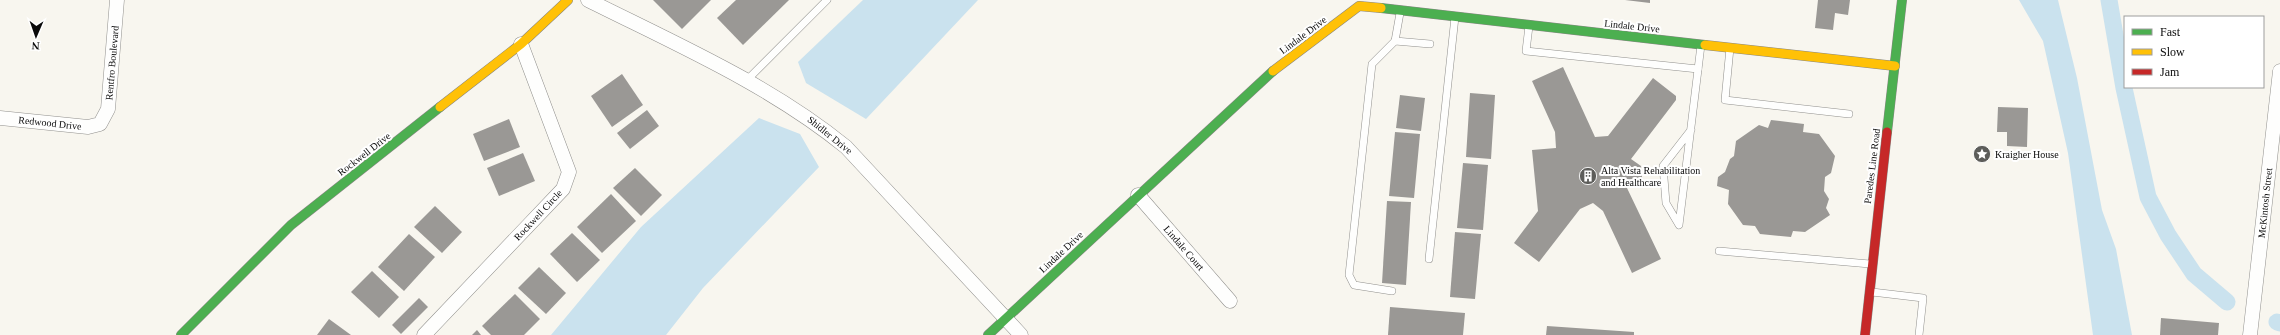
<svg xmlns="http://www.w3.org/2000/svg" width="2280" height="335" viewBox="0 0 2280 335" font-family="Georgia,serif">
<rect width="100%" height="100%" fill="#f8f6ef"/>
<g fill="#cae2ee">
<path d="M863,0h115l-112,119 -60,-36 -8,-21z"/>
<path d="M2019,0h39l19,78 25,132 14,39 16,86h-39l-25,-182 -25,-112z"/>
<path d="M759,118l41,16 19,33 -116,121 -37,47h-115l90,-108z"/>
</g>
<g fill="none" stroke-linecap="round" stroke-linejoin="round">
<g stroke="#cae2ee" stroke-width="17">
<path d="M2109,0l15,88 24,109 20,38 26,39 33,28"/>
<path d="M2277,322l3,1"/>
</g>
</g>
<g fill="#9a9895">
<path d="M653,0h58l-29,29z"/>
<path d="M736,0h53l-46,45 -26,-27z"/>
<path d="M1625,0h25v3z"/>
<path d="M1818,0h32l-2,15 -13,-2 -2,17 -18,-2z"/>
<path d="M1563,67l32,70 13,-1 45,-58 23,18v4l-45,59 10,7 2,21 -16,1 34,71 -29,14 -29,-62 -10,-8 -13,6 -41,53 -25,-19 24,-32 -6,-61 24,-2 -1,-16 -23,-51z"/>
<path d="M622,74l21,31 -31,22 -21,-31z"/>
<path d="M1470,93l25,2 -4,64 -25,-2z"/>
<path d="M1400,95l25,3 -4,33 -25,-3z"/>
<path d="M1998,107l30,1 -1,39 -20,-1v-14h-10z"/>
<path d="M647,110l12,16 -29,23 -13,-16z"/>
<path d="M509,119l11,28 -36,14 -11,-27z"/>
<path d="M1771,120l33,4 -1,8 16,2 16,22 -4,17 -6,4 -1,14 5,8 -3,9 4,7 -25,17 -12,-1 -2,6 -31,-3 -5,-8 -12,-1 -15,-21 1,-14 -12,-4 1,-9 7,-5 5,-13 4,-3 2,-15 23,-16 9,3z"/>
<path d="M1395,132l25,2 -6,64 -25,-2z"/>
<path d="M523,153l12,28 -36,15 -12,-28z"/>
<path d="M1463,163l25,2 -5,65 -26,-2z"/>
<path d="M635,168l27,27 -21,21 -28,-28z"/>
<path d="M611,194l25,27 -34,32 -25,-26z"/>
<path d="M1387,201l24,1 -5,83 -24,-2z"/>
<path d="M435,206l27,26 -20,21 -28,-26z"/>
<path d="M1455,232l26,2 -6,65 -25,-2z"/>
<path d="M572,233l28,27 -23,22 -27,-28z"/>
<path d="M409,234l26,23 -31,34 -26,-24z"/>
<path d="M539,267l27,26 -20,21 -28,-26z"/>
<path d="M372,271l27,26 -20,21 -28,-26z"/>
<path d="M515,294l25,25 -16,16h-33l-9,-9z"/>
<path d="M419,298l9,9 -27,27 -9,-9z"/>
<path d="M1390,307l75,6 -2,22h-75z"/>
<path d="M2161,318l58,5 -1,12h-58z"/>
<path d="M329,319l22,16h-34z"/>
<path d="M1547,326l87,6v3h-88z"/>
<path d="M477,330l4,5h-9z"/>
</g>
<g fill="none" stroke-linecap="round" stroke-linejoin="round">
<defs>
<g id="lane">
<path d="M1529,26l-3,25 172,18"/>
<path d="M1395,41l35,3"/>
<path d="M1730,48l-5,52 124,14"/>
<path d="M746,81l81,-81"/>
<path d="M1691,130l-28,36 3,37 13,22 22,-180"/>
<path d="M1719,251l151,13"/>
<path d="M1429,259l26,-242"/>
<path d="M1392,291l-38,-6 -5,-10 23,-211 23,-23 5,-28"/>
<path d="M1872,292l51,6 -4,37"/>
</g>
<g id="street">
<path d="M588,0c88,44 182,85 258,147l175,188"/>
<path d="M0,118l88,9 12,-3 8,-15 9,-109"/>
<path d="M1138,195l92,106"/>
<path d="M424,335l139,-146 6,-17 -48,-128"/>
<path d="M2250,335l30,-264"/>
</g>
<g id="fast">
<path d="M1381,8l324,37"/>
<path d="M1887,132l15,-132"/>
<path d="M181,335l110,-110 149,-118"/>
<path d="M988,335l285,-264"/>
</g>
<g id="slow">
<path d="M1705,45l190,21"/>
<path d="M1273,71l86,-65 22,2"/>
<path d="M440,107l81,-63 47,-44"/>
</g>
<path id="jam" d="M1865,335l22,-203"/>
</defs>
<use href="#lane" stroke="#91908d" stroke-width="8"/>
<use href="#street" stroke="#91908d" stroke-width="15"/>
<use href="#fast" stroke="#888784" stroke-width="10"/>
<use href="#slow" stroke="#888784" stroke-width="10"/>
<use href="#jam" stroke="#888784" stroke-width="10"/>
<use href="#lane" stroke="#fefefd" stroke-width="7"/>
<use href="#street" stroke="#fefefd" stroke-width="14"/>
<use href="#fast" stroke="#4caf50" stroke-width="9"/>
<use href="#slow" stroke="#ffc107" stroke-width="9"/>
<use href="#jam" stroke="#c62828" stroke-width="9"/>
</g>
<defs>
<symbol id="sight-disc" viewBox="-11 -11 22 22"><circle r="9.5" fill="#5d5d5a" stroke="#fff"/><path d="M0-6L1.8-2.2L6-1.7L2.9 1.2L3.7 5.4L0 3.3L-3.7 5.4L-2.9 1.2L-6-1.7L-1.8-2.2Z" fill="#fff"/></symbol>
<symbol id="building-disc" viewBox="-11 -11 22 22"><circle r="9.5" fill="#5d5d5a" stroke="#fff"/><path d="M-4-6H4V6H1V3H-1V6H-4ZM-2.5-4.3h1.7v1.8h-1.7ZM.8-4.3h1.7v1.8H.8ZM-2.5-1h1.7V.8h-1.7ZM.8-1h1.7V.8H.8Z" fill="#fff"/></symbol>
</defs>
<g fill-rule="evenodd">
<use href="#sight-disc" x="1972" y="144" width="20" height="20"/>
<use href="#building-disc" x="1578" y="166" width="20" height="20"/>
</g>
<g text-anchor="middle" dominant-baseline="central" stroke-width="4" stroke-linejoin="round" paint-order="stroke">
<g font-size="10" fill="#0a0a0a" stroke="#fff">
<text transform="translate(1632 26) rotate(6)">Lindale Drive</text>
<text transform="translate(1303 35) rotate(-37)">Lindale Drive</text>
<text transform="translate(112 63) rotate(-85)">Rentfro Boulevard</text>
<text transform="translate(50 123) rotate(6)">Redwood Drive</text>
<text transform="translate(830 135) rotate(39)">Shidler Drive</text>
<text transform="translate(364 154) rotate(-38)">Rockwell Drive</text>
<text transform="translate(1872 166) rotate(-83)">Paredes Line Road</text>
<text transform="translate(2265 203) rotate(-84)">McKintosh Street</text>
<text transform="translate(538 215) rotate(-47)">Rockwell Circle</text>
<text transform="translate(1184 248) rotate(49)">Lindale Court</text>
<text transform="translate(1061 252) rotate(-43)">Lindale Drive</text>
</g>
<g font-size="10" fill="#0a0a0a" stroke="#fff" text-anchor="start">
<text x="1995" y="154">Kraigher House</text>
<text x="1601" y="170">Alta Vista Rehabilitation<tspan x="1601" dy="12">and Healthcare</tspan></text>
</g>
</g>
<rect x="2124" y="16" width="140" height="72" fill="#ffffff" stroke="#9d9d9d"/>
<rect x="2132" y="29" width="20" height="6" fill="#4caf50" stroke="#9d9d9d"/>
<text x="2160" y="36" font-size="12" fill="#0a0a0a">Fast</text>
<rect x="2132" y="49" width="20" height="6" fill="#ffc107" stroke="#9d9d9d"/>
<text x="2160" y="56" font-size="12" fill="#0a0a0a">Slow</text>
<rect x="2132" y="69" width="20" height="6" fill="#c62828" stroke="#9d9d9d"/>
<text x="2160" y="76" font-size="12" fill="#0a0a0a">Jam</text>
<g transform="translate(36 36) rotate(182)" stroke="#ffffff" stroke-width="3" paint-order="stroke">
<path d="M0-3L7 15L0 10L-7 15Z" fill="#0a0a0a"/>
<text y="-6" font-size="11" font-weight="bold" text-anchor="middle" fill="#0a0a0a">N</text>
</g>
</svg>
